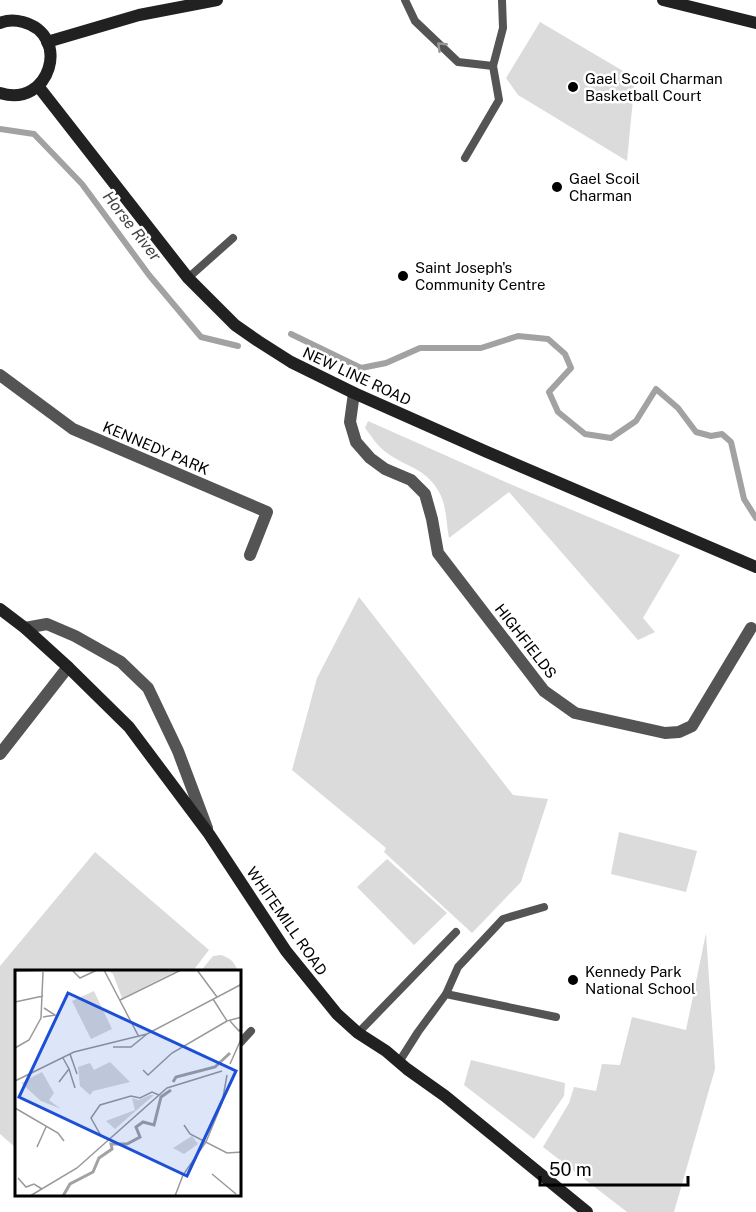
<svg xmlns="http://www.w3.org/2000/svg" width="756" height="1212" viewBox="0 0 756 1212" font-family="'Public Sans',sans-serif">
<rect width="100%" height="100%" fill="#fff"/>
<g fill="#dbdbdb">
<path d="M540,22l95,56 -8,83 -109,-66 -12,-17z"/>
<path d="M368,421l149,66 163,68 -37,63 12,14 -17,8 -129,-148 -60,46c-3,-15 -2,-32 -10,-46 -13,-24 -33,-25 -52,-39 -9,-6 -15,-16 -22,-25z"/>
<path d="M359,597l154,198 35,4 -27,83 -49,51 -88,-81 2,-4 -94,-78 25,-92z"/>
<path d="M619,832l78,19 -11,41 -75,-18z"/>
<path d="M95,852l114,98 -17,22h-176v176l-16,-14v-168z"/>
<path d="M387,859l60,54 -33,32 -57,-58z"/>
<path d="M706,933l9,136 -41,143h-47l-84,-65 26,-44 5,-16 22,4 6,-27 18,1 12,-48 54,13z"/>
<path d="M221,955c10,3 14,8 17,17h-38l13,-16z"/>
<path d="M471,1060l94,23 -1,13 -30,43 -70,-54z"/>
</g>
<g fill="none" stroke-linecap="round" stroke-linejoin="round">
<g stroke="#a2a2a2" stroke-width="6">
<path d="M0,129l34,5 48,50 67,91 52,62 37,9"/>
<path d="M291,334l70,34 25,-5 34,-15h61l37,-12 30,3 17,15 6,14 -22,24 9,20 27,22 26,4 25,-17 20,-32 22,19 18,24 15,4 11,-2 9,8 13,57 12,19"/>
</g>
<g stroke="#545454" stroke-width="8">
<path d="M405,0l10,21 43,41 35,4"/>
<path d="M465,158l34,-58 -6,-34 10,-38 -1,-28"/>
<path d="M188,278l45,-40"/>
<path d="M446,994l12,-27 45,-48 41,-12"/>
<path d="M358,1033l98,-101"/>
<path d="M240,1043l11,-12"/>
<path d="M399,1062l19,-30 28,-38 110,23"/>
</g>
<g stroke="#545454" stroke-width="12">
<path d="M0,375l73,54 194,83 -17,43"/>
<path d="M354,393l-4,29 6,20 14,16 15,11 26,11 14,14 7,25 6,34 106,138 31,22 90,20 14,-1 13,-6 59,-98"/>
<path d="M25,628l22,-4 28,12 46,26 27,26 30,63 29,77"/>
<path d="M0,754l68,-87"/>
</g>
<g stroke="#212121" stroke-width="12">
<path d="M663,0l93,23"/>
<path d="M0,23c7,-3 15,-3 23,-1 49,13 27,87 -23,71"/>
<path d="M47,42l92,-27 78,-15"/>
<path d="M38,86l150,192 47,47 23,16 33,21 63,31 133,59 269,115"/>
<path d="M0,609l25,19 43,39 61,60 80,107 77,117 51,63 21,19 28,18 21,18 38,27 142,116"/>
</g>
</g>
<defs><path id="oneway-chevron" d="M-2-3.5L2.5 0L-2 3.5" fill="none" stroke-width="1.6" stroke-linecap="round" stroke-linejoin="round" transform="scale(1.5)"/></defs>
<use stroke="#989898" href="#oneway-chevron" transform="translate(441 46) rotate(-136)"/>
<g fill="#000" stroke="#fff" stroke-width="2">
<circle cx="573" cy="87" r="6"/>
<circle cx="557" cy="187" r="6"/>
<circle cx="403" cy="276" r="6"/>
<circle cx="573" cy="980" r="6"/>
</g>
<g text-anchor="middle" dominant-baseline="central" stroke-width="5" stroke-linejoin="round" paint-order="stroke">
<g font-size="15" fill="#000" stroke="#fff" text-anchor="start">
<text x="585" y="78">Gael Scoil Charman<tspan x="585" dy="17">Basketball Court</tspan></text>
<text x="569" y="178">Gael Scoil<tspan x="569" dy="17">Charman</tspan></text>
<text x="415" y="267">Saint Joseph's<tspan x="415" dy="17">Community Centre</tspan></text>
<text x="585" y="971">Kennedy Park<tspan x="585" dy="17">National School</tspan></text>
</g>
<g font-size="15" fill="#000" stroke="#fff">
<text transform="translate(357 376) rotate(25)">NEW LINE ROAD</text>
<text transform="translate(156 448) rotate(23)">KENNEDY PARK</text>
<text transform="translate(526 641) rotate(52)">HIGHFIELDS</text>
<text transform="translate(287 921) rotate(55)">WHITEMILL ROAD</text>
</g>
<g font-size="16" font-style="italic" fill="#434343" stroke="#fff">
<text transform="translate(132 226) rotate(52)">Horse River</text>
</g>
</g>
<g transform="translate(15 970)">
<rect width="226" height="226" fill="#fff"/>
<path d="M92,0h71l-56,28 -9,-24zM79,21l18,38 -21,10 -19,-38zM95,92l20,20 -37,9 -3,4 -10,-9 -2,-19 12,-4 4,7zM27,102l12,21 -5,7 12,9 -20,-8 -20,-18zM135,125h4l-39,34 -9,-8 29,-11 -3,-12 7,2zM177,166l6,8 -14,10 -11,-6z" fill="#dbdbdb"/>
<path fill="none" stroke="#a2a2a2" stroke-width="3" d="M158,112l3,-5 39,-10 15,-14M48,226l7,-12 23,-12 6,-14 13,-9 -1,-5h16l13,-7 -4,-10 7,-5 11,3 7,-28 10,-7"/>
<path fill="none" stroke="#999" stroke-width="1.5" d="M57,0l8,8 17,-8M89,0l35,67M182,0l20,27M0,1l39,-1M198,29l14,22 15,-4M105,30l61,-30M0,32l28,-6M28,47l12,-2 -11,-7M215,51l9,10 3,-4M98,77h18l16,-13M0,78l14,-8 12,-22 2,-46M55,84l7,20M215,94l12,-27M54,99l6,19M128,100l5,5 24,-22 55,-32M0,111l59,-29 73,-18 95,-50M44,112l10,-13 -6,-11M0,138l43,25 6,8M169,155l6,9 37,19 15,-1M85,164l-9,-16 9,-13 31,-9 9,2 12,-6 7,3M22,177l9,-20M197,204l24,20M3,208l8,9 8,-3 8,5M15,226l47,-28 90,-80 55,-17M160,226l8,-21 23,-33 16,-39 5,-28"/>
<path fill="#1d4ed8" fill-opacity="0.15" stroke="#1d4ed8" stroke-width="3" d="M53,23l168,78 -49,105 -168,-79z"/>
<rect width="226" height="226" fill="none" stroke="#000" stroke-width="3"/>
</g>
<path d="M540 1176v9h148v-9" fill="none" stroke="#000000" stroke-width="3"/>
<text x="549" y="1176" font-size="18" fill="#000000" stroke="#ffffff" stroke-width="4.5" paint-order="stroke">50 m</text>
</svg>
